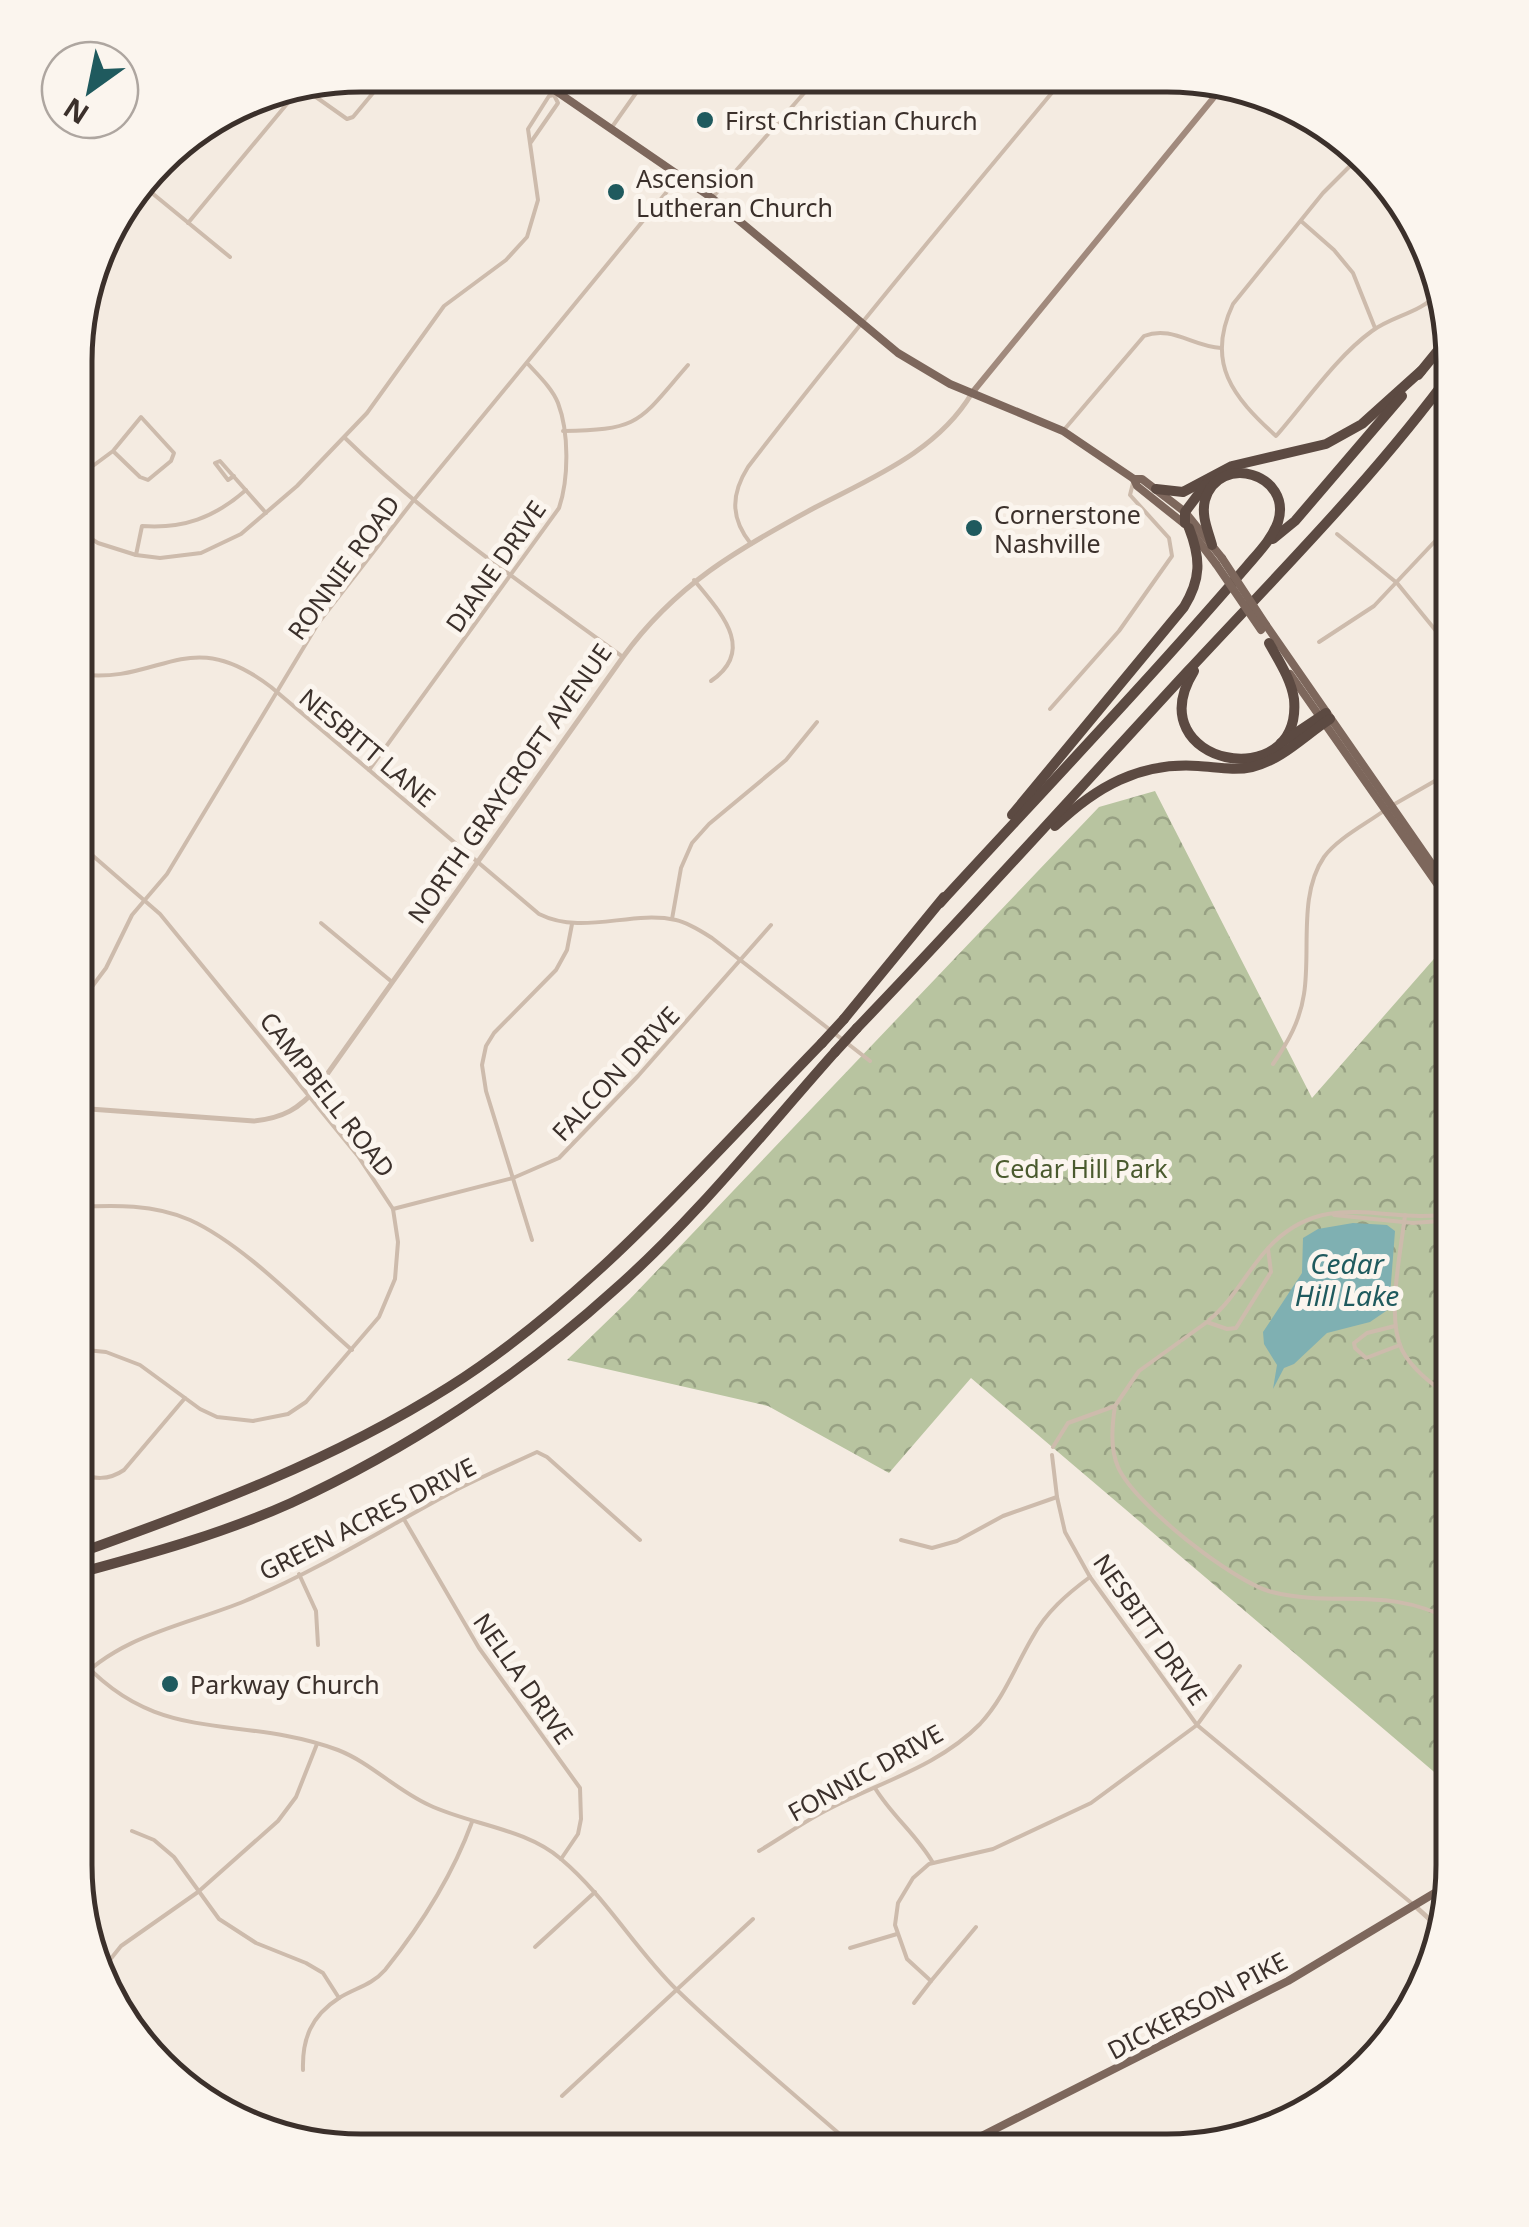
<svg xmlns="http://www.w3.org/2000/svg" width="1529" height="2227" viewBox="0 0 1529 2227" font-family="'Noto Sans',sans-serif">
<defs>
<pattern id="park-crowns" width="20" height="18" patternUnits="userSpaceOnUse" patternTransform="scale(2.5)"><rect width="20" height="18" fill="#b8c4a0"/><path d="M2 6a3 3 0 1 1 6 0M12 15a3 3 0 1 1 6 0" fill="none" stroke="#97a083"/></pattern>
</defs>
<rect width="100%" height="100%" fill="#f4ebe1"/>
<path fill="url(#park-crowns)" d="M1155,791l157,307 142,-162 -1,852 -482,-410 -82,95 -121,-67 -201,-46 62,-60 470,-493z"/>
<path fill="#7fb0b2" d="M1353,1223l34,2 8,6 -6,78 -19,13 -43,11 -33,31 -10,4 -11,21 4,-24 -13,-21 -1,-12 39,-59 1,-35 15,-9z"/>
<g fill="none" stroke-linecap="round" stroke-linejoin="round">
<g stroke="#cdbbac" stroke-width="4">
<path d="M299,85l48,34 6,-2 35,-42"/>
<path d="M612,127l36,-51"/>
<path d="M531,142l27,-39 -4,-8"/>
<path d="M1359,157l-36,36 -90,111c-28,59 0,93 43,132 29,-33 61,-80 96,-105 22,-16 47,-17 68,-39"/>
<path d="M141,184l89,73"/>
<path d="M712,198l107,-122"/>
<path d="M1301,221l33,29 19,23 22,55"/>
<path d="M188,223l113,-136"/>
<path d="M563,431c79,-1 76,-10 125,-66"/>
<path d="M1063,431l81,-95c28,-11 49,11 77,12"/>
<path d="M345,438c85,83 182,149 278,219"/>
<path d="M77,466l14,37 -4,33"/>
<path d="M82,474l31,-23 28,-34 33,36 -3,8 -23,19 -8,-3 -27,-26"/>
<path d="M234,476l-6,4 -13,-17 5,-2 46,52"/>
<path d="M77,530l21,13 38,12 24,3 41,-5 40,-19 56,-48 70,-73 77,-107 62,-46 21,-23 11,-37 -10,-71 21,-33 5,-1 9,-19"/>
<path d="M1337,534l60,49 57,70"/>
<path d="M751,544c-21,-26 -20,-50 -3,-77 102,-133 210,-261 317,-390"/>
<path d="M136,555l6,-29c41,3 72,-8 104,-36"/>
<path d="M694,580c24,30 64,69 17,101"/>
<path d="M1319,642l55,-36 80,-85"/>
<path d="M77,674c85,12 109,-52 194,13l268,227c44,22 91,-4 137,6 13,3 25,11 36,18l158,123"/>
<path d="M1050,709l69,-78 53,-75 -3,-18 -39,-43 4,-16"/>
<path d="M369,770l190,-262c10,-30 10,-76 -1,-105 -6,-15 -20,-28 -30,-39"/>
<path d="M1393,805l61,-35"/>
<path d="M672,919l9,-51 11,-25 17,-19 77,-64 31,-38"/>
<path d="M321,923l71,59"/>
<path d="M76,1008l30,-40 26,-53 35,-41 152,-252 94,-121 266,-324"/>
<path d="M1273,1064c15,-22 27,-43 31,-70 7,-43 -6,-99 20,-137 14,-19 42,-33 61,-47"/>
<path d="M76,1207c38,-2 78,-3 114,13 55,25 115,89 162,130"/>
<path d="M393,1209l120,-31 46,-20 79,-82 133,-151"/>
<path d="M1334,1215l79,8 41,-3"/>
<path d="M1405,1215c-4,37 -19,102 -3,135 11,21 33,36 52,50"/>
<path d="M532,1240l-46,-149 -4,-26 4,-19 8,-13 62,-63 11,-20 5,-26"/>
<path d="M1209,1320c27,-22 40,-54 65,-78 57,-54 115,-16 180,-29"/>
<path d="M1395,1326l-28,7 -13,10 1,5 11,10 34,-13"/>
<path d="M76,1349l30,3 34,13 60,44 17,8 36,4 35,-7 18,-12 73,-85 16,-38 3,-37 -5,-33 -35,-53 -198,-242 -83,-72"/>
<path d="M1115,1406c-3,20 -5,42 3,61 16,37 115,115 154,125 64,16 116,-7 181,29"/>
<path d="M1053,1447l15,-24 47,-17 24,-35 68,-49 20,7 9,-1 35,-56 -3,-23"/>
<path d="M1052,1455l5,42 8,35 25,45 107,148 218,181"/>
<path d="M76,1473c18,6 32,8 48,-3l61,-72"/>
<path d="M405,1521l74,127 101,140 1,31 -3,15 -17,25"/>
<path d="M901,1540l31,8 25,-7 46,-25 54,-19"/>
<path d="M299,1574l17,37 2,34"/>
<path d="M75,1653c81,96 160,59 263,97 33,13 58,40 91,55 42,20 96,23 132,54 45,38 74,90 116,131 58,56 122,108 182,161"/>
<path d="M75,1684c44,-49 112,-59 170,-83 72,-30 140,-73 209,-110 27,-14 55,-26 83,-39l10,5 93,83"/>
<path d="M875,1788c17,28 42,47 58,75"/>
<path d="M132,1831l22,9 20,17 45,62 37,24 50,20 17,10 16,25"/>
<path d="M759,1851c22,-13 43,-28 66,-40 52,-28 113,-44 155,-87 24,-26 35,-57 52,-86 14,-26 35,-44 58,-61"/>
<path d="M976,1927l-45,54 -24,-22 -12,-34 3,-22 15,-25 16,-14 64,-15 98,-46 106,-78 43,-59"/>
<path d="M535,1947l60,-55"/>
<path d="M850,1948l47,-14"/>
<path d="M97,1976l24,-30 77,-54 80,-71 18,-24 21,-53"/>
<path d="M914,2003l17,-22"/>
<path d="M303,2070c-1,-31 8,-54 36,-72 16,-10 33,-13 46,-28 37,-46 67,-93 87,-148"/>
<path d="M562,2096l191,-177"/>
</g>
<g stroke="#cdbbac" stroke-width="5">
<path d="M76,1108l178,13c29,-3 45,-12 64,-34l305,-430c52,-72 115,-108 191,-149 57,-30 123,-56 158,-115"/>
<path d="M1415,1906l23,21"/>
</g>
<path stroke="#a18a7d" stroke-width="6" d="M972,393l252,-308"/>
<g stroke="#7d675c" stroke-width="8">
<path d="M534,76l178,122 186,155 52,31 113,47 71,48 3,7 50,40 29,38"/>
<path d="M1134,479h8l43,33 37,46"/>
<path d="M1266,625l188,271"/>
<path d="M1290,674l164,234"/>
<path d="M952,2151l336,-170 165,-99"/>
</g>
<g stroke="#5c4a42" stroke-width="10">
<path d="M1418,375l31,-38"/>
<path d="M1156,489l27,3 49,-26 94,-22 36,-20 59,-53"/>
<path d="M1185,523v-11l21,-28"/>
<path d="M1273,539l22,-18 107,-125"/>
<path d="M1194,671c-58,94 109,126 100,28 -3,-20 -15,-38 -25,-56"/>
<path d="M1281,743l45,-30"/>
<path d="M1012,815l172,-208c17,-28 17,-48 5,-79"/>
<path d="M1055,826c41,-39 84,-64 143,-60 18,1 36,5 54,1 30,-7 53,-32 78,-48"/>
<path d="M940,903c103,-112 208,-222 307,-337 11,-13 25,-27 31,-44 15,-48 -59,-70 -73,-22 -4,16 3,30 7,45"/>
<path d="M844,1019l100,-122"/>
<path d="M857,1028c113,-117 221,-238 331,-357 91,-98 187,-194 266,-302"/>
<path d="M76,1554c129,-46 256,-93 373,-167 143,-91 256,-224 373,-344"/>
<path d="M75,1574c74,-20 147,-40 216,-71 115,-53 228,-127 322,-212 81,-71 150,-158 222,-239"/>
</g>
<g stroke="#7d675c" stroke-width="8">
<path d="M1222,558l44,67"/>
<path d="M1216,564l45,66"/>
</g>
<g stroke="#5c4a42" stroke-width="10">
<path d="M822,1043l22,-24"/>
<path d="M835,1052l22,-24"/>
</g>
</g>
<g fill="#1f5a5e" stroke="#fbf5ee" stroke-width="4">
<circle cx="705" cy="120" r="10"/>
<circle cx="616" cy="192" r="10"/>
<circle cx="974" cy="528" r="10"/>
<circle cx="170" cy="1684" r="10"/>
</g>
<g text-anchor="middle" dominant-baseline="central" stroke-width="10" stroke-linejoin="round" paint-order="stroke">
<g font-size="25" fill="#3b302b" stroke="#fbf5ee" text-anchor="start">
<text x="725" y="120">First Christian Church</text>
<text x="636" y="178">Ascension<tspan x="636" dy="29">Lutheran Church</tspan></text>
<text x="994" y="514">Cornerstone<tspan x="994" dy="29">Nashville</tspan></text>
<text x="190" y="1684">Parkway Church</text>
</g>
<g font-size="25" fill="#3b302b" stroke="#fbf5ee">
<text transform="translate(495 566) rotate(-55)">DIANE DRIVE</text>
<text transform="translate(343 567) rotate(-54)">RONNIE ROAD</text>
<text transform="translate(368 747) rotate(40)">NESBITT LANE</text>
<text transform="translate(509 783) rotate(-55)">NORTH GRAYCROFT AVENUE</text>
<text transform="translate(615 1073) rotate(-47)">FALCON DRIVE</text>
<text transform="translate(328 1094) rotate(52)">CAMPBELL ROAD</text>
<text transform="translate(367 1518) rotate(-27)">GREEN ACRES DRIVE</text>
<text transform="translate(1151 1629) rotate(55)">NESBITT DRIVE</text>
<text transform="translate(524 1678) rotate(55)">NELLA DRIVE</text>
<text transform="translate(865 1772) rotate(-29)">FONNIC DRIVE</text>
<text transform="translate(1197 2005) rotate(-28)">DICKERSON PIKE</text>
</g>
<g font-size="25" fill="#4a5a2e" stroke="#fbf5ee">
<text x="1081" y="1168">Cedar Hill Park</text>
</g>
<g font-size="28" font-style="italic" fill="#1f5a5e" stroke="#fbf5ee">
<text x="1347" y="1263">Cedar<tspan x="1347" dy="32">Hill Lake</tspan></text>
</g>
</g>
<path d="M0 0H1529V2227H0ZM361 92H1167A269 269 0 0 1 1436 361V1865A269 269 0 0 1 1167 2134H361A269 269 0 0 1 92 1865V361A269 269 0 0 1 361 92Z" fill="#fbf5ee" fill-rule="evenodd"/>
<path fill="none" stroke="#3b302b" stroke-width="5" d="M361 92H1167A269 269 0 0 1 1436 361V1865A269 269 0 0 1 1167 2134H361A269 269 0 0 1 92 1865V361A269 269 0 0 1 361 92Z"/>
<g transform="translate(90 90) rotate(213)"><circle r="48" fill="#fbf5ee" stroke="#aea6a0" stroke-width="2.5"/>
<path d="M0-8L18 38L0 25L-18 38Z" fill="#1f5a5e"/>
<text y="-15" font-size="28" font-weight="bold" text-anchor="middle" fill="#3b302b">N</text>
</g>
</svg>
